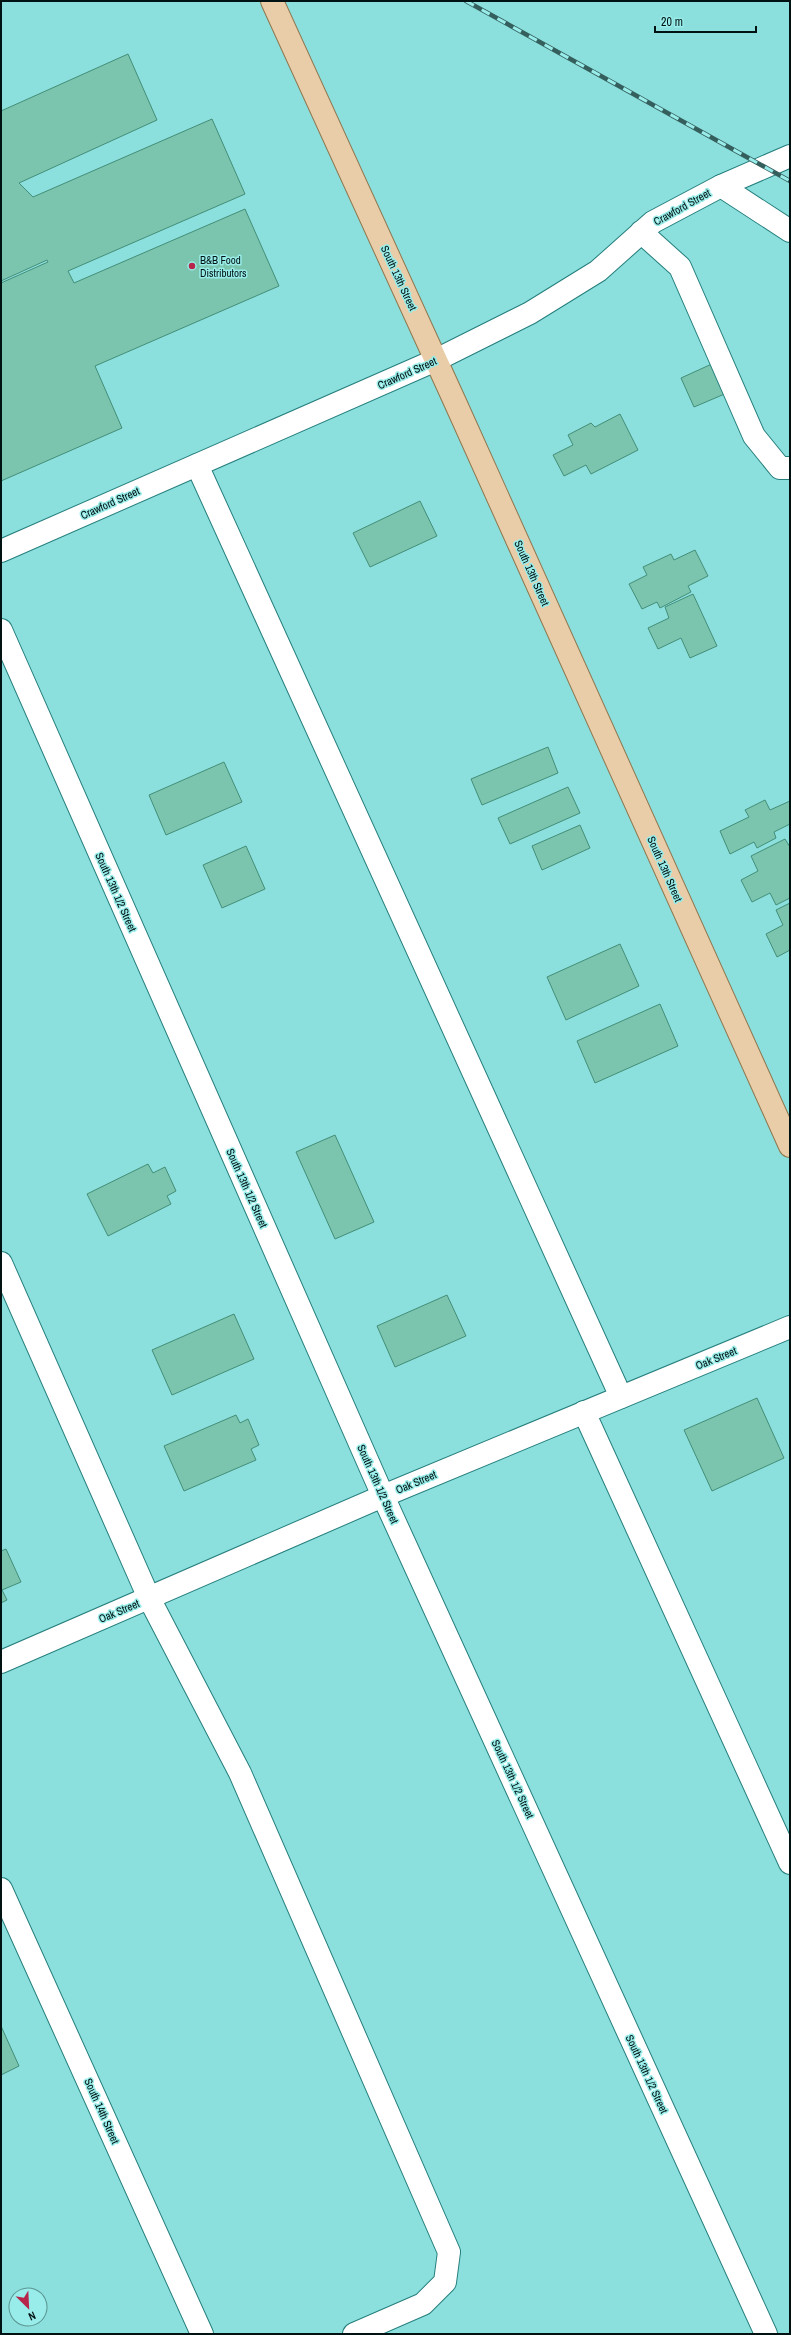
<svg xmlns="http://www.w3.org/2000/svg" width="791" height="2335" viewBox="0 0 791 2335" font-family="'Archivo Narrow',sans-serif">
<rect width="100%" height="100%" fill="#8bdfdc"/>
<g fill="#7bc5ae" stroke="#438e78">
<path d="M128,54l29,66 -138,63 14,14 179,-78 33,75 -177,77 6,12 171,-74 34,77 -184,80 27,62 -121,53v-198l47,-21 -1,-2 -46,21v-170z"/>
<path d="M714,363l13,30 -33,14 -13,-29z"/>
<path d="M620,414l18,36 -47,24 -5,-9 -22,11 -11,-21 20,-10 -5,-10 23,-12 4,4z"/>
<path d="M420,501l17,35 -67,31 -17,-34z"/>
<path d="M695,550l13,26 -20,10 3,6 -31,16 -3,-6 -15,7 -13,-25 18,-9 -4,-8 28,-13 3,6z"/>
<path d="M693,594l24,52 -27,12 -9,-20 -23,11 -10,-21 21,-10 -4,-11z"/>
<path d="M548,747l10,26 -76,32 -11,-26z"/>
<path d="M224,762l18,40 -76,33 -17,-40z"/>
<path d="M568,787l12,26 -70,31 -12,-26z"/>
<path d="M765,800l5,10 20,-9v23l-16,8 2,6 -19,10 -3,-6 -24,12 -10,-23 29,-14 -4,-7z"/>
<path d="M580,825l10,23 -48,22 -10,-24z"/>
<path d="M785,839l5,8v51l-14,7 -6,-12 -18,9 -11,-22 17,-9 -7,-15z"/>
<path d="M246,846l19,43 -43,19 -19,-43z"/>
<path d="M790,903v47l-13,7 -11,-23 17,-9 -7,-15z"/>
<path d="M620,944l19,42 -73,34 -19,-43z"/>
<path d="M660,1004l18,42 -83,37 -18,-42z"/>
<path d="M335,1135l39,87 -39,17 -39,-87z"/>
<path d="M148,1164l5,9 12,-6 11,24 -9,5 4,8 -63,32 -21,-42z"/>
<path d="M447,1295l19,41 -71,31 -18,-41z"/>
<path d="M234,1314l20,45 -82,36 -20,-45z"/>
<path d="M757,1398l27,60 -72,33 -28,-61z"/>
<path d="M236,1415l4,8 8,-4 11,26 -8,4 5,11 -72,31 -20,-45z"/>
<path d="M6,1549l15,33 -19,8 5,10 -6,3v-52z"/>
<path d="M1,2026l18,40 -18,9z"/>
</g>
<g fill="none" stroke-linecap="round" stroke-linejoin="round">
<defs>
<g id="minor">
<path d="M721,186l69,45"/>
<path d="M641,232l39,35 74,169 26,32h10"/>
<path d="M197,465l424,932"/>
<path d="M1,551l435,-191 94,-47 68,-42 55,-49 68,-36 69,-30"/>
<path d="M1,630l382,866 383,838"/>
<path d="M1,1263l148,335 91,175 209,479 -4,30 -22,22 -69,30"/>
<path d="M584,1412l206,451"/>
<path d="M1,1662l382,-166 407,-169"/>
<path d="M1,1889l201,445"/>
</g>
<path id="major" d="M272,1l183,401 335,744"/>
</defs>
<use href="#minor" stroke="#257f7d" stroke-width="24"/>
<use href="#major" stroke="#8e764e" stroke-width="24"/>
<use href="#minor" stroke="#fff" stroke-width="22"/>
<use href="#major" stroke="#e9cda8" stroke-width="22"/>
<defs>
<path id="rail" d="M466,1l324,180"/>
</defs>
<use href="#rail" stroke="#345f5d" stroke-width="4.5"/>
<use href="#rail" stroke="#98ece9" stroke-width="3" stroke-dasharray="9" stroke-linecap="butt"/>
</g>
<circle fill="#b7264a" stroke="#98ece9" stroke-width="1.5" cx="192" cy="266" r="4"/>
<g text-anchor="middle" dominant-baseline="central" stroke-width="3" stroke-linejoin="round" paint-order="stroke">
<g font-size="11" fill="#001312" stroke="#98ece9">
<text transform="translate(682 207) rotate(-29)">Crawford Street</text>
<text transform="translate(399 278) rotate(65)">South 13th Street</text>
<text transform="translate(407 373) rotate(-24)">Crawford Street</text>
<text transform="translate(110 503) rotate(-24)">Crawford Street</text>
<text transform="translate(532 573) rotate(66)">South 13th Street</text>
<text transform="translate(665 869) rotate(66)">South 13th Street</text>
<text transform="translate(116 892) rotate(66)">South 13th 1/2 Street</text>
<text transform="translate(247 1188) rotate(66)">South 13th 1/2 Street</text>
<text transform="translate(716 1358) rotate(-22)">Oak Street</text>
<text transform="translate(416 1482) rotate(-23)">Oak Street</text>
<text transform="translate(378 1484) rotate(66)">South 13th 1/2 Street</text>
<text transform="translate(119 1611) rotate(-23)">Oak Street</text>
<text transform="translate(513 1779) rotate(65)">South 13th 1/2 Street</text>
<text transform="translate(647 2074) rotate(65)">South 13th 1/2 Street</text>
<text transform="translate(102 2111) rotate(66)">South 14th Street</text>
</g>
<g font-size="11" fill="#001312" stroke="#98ece9" text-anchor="start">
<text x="200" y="260">B&amp;B Food<tspan x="200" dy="13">Distributors</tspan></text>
</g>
</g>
<rect width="791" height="2335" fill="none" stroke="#001312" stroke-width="4"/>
<g transform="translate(28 2307) rotate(156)"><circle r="19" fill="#98ece9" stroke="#5b9593"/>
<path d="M0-3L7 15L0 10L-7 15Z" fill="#b7264a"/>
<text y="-6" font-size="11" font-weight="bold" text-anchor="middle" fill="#001312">N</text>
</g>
<path d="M655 26v6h101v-6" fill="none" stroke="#001312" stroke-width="2"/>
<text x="661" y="26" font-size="12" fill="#001312" stroke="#98ece9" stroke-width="3" paint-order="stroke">20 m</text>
</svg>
